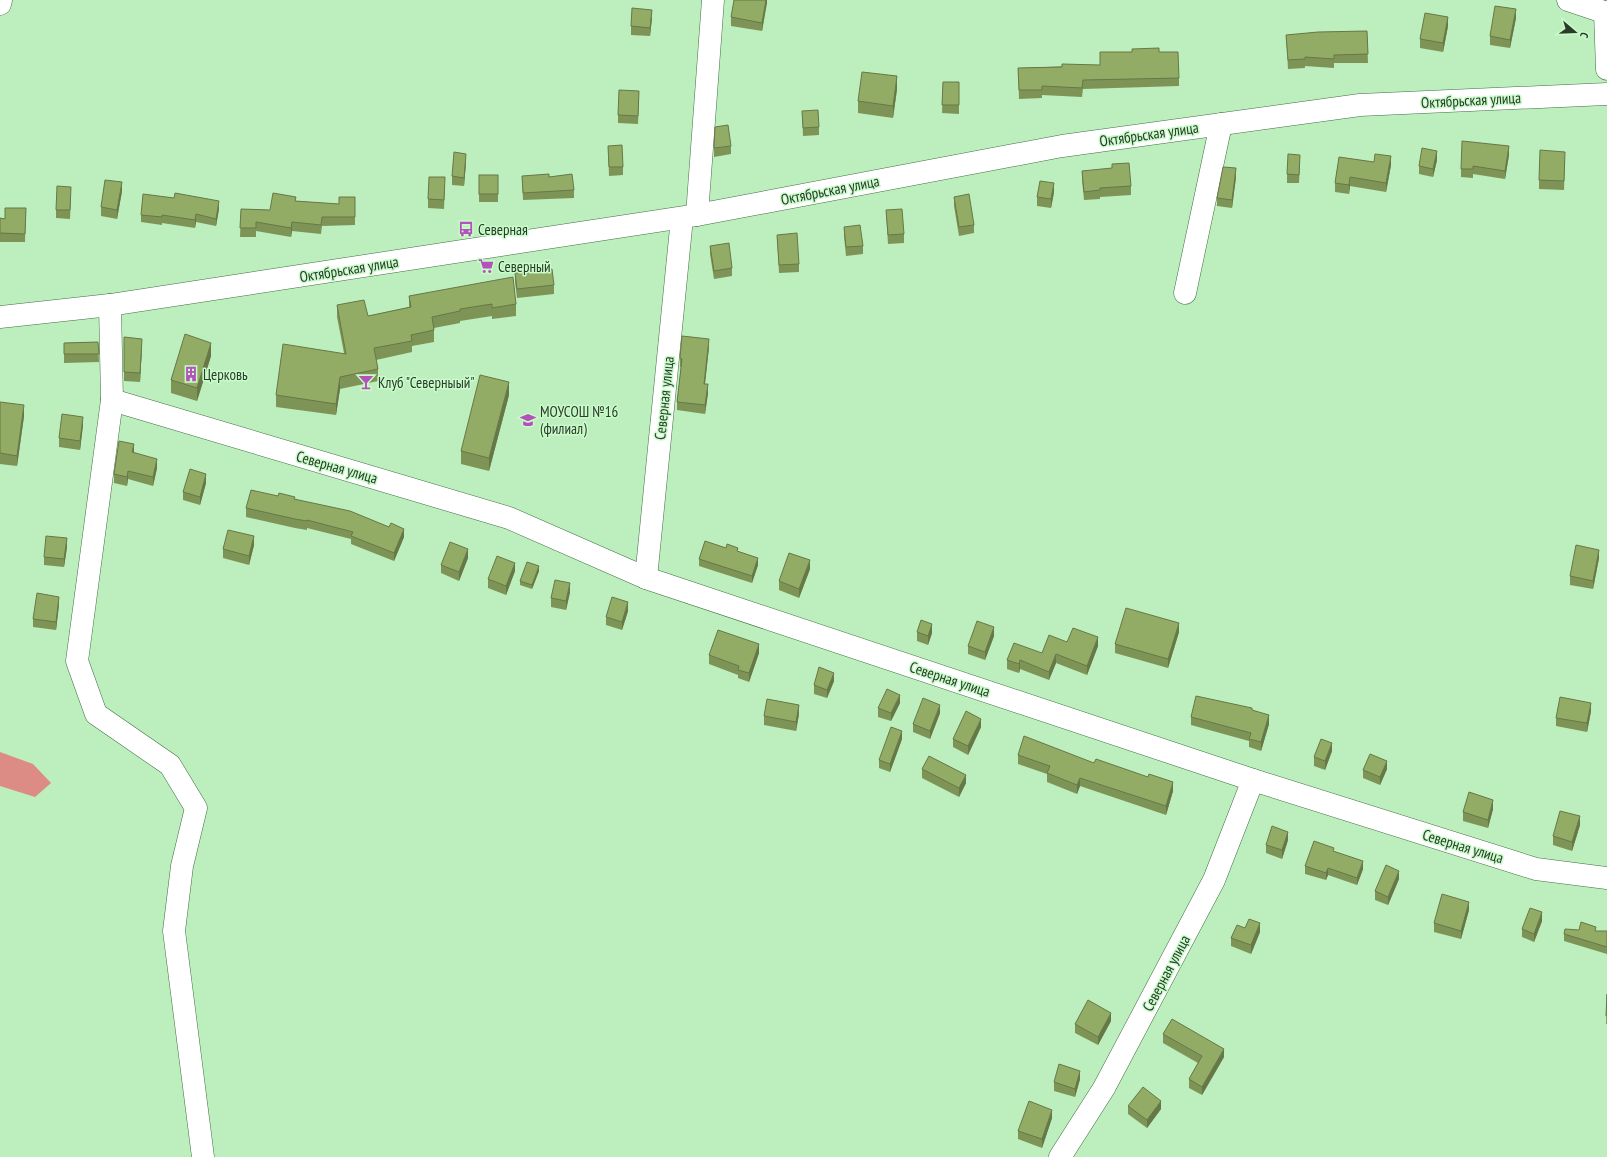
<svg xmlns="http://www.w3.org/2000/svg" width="1607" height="1157" viewBox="0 0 1607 1157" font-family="'PT Sans Narrow',sans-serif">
<rect width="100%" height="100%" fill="#bdeebd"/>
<path fill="#dc8c85" d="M0,752l33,12 18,19 -16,14 -35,-11z"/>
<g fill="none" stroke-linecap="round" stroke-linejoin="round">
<defs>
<g id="minor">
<path d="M1568,0l39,13"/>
<path d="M0,4l1,-4"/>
<path d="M1605,12l2,57"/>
<path d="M697,215l16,-215"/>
<path d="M1185,293l36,-169"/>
<path d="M110,305l2,95 397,118 137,60 607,202 283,89 71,9"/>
<path d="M0,317l110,-12 587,-90 365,-69 298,-41 247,-11"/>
<path d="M112,400l-35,261 19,53 74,51 26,43 -14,58 -8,65 29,226"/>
<path d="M646,578l36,-360"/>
<path d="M1060,1157l44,-69 110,-208 39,-100"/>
</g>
</defs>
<use href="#minor" stroke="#426e43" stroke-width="23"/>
<use href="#minor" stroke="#fff" stroke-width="22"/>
</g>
<g fill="#7e9457">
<path d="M767,0l-5,31 -31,-5v-9z"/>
<path d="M652,18l-2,18 -19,-1v-9z"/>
<path d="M1516,18l-6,30 -20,-3v-9z"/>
<path d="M1448,26l-5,26 -23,-4v-9z"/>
<path d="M1367,31l1,32h-34v5l-29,-2v2l-17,1 -2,-34z"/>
<path d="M1159,52l20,26v8l-96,3 -1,8 -40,-2v3l-23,1 -1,-31 82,-3z"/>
<path d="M943,82h16v32l-17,-1z"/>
<path d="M897,89l-4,29 -35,-5v-12z"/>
<path d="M639,99l-1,25 -20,-1v-8z"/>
<path d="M802,111l17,16v8l-16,1z"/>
<path d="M608,146l15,21v8l-14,1z"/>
<path d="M731,146v8l-17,3v-9z"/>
<path d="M1509,155l-4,24 -32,-5v4l-12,-1v-8z"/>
<path d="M1339,157l52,8 -5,27 -36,-6 -1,8 -14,-2v-9z"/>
<path d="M1437,160l-4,17 -14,-3v-8z"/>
<path d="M1565,160l-1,30 -25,-1v-9z"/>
<path d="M466,162l-2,24 -12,-1v-9z"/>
<path d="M1300,163l-1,20h-12v-9z"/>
<path d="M1082,171l49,15v9l-31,2v2l-16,1 -2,-20z"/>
<rect x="479" y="175" width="19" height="27"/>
<path d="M522,176l27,1 25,13v8l-51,2z"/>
<path d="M1236,177l-4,31 -15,-2v-8z"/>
<path d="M445,186l-1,23 -16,-1v-9z"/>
<path d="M122,191l-5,28 -16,-3v-9z"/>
<path d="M1054,192l-3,16 -14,-2v-9z"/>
<path d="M71,195l-1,24 -14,-1v-8z"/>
<path d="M355,197v28l-33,1 -1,8 -29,-3 -1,6 -35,-6v6h-16l1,-28 29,1 26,-9 43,3z"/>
<path d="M954,197l20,28v8l-15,3 -5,-30z"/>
<path d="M26,208l-1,34h-25v-24l5,1z"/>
<path d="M219,209l-3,17 -20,-4 -1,6 -33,-5v2l-21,-3v-7z"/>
<path d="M886,210l18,24v9l-16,1z"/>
<path d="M844,227l19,19v8l-17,2 -2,-20z"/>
<path d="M777,235l22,29v8l-20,1z"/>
<path d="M710,246l22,22v8l-18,3 -4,-25z"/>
<path d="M515,273l39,12v9l-37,4 -2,-16z"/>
<path d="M409,296l107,8v12l-24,3v-3l-32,5v2l-26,5v14l-22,4v6l-36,8 2,9v12l-38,8 -4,26 -60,-8v-12l68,-42 -7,-36v-12l31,11 41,-9z"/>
<path d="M124,337l18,10 -2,35 -16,-1z"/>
<path d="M98,342l1,20 -35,1v-20z"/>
<path d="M709,347l-4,37 3,9 -3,21 -28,-4v-8l4,-35h-1v-9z"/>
<path d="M211,356l-14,45 -26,-8v-13z"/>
<path d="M509,395l-20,76 -28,-7v-13z"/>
<path d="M0,402l24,14 -7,50 -17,-2z"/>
<path d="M83,425l-3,25 -21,-3v-9z"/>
<path d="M134,453l23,15 -4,18 -25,-7 -1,7 -13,-3v-9z"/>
<path d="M206,483l-6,22 -17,-5v-8z"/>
<path d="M278,496l17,3 109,38 -10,24 -43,-17v-5l-44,-11v2l-12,-2 -49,-11v-9z"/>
<path d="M254,545l-5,20 -26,-7v-9z"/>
<path d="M67,547l-3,20 -20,-2v-8z"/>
<path d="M738,551l20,14 -6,18 -53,-17v-7z"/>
<path d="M468,558l-9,23 -18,-8v-8z"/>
<path d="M1599,558l-6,31 -23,-4v-9z"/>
<path d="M810,569l-11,29 -20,-8v-9z"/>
<path d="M515,571l-9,24 -18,-7v-9z"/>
<path d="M539,571l-7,18 -12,-4v-4z"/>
<path d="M570,592l-4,18 -15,-3v-9z"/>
<path d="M59,605l-3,25 -23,-3v-8z"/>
<path d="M628,611l-6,19 -16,-5v-8z"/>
<path d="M917,632l15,1 -4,12 -11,-4z"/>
<path d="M1179,632l-11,36 -53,-15v-9z"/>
<path d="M994,636l-9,24 -17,-6v-8z"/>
<path d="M1098,646l-11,29 -31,-12 -7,17 -29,-11 -1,4 -12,-4v-9l35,-7z"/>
<path d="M759,653l-10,29 -11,-4v-3l-29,-11v-9z"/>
<path d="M834,681l-7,17 -13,-4v-9z"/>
<path d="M900,703l-9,18 -13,-4v-9z"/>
<path d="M1252,710l17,14 -8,27 -12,-4v-6l-58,-16v-8z"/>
<path d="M1591,711l-4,21 -31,-6v-8z"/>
<path d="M940,713l-10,26 -17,-7v-8z"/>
<path d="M799,714l-3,17 -32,-6v-9z"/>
<path d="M981,727l-13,28 -15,-8v-8z"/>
<path d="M902,739l-12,33 -11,-4v-8z"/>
<path d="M1332,751l-7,19 -11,-4v-9z"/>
<path d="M1018,755l76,8 79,28 -7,24 -86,-29 -3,8 -30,-12v-8l-29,-10z"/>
<path d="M922,769l44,14 -7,14 -37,-19z"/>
<path d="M1387,769l-7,16 -17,-7v-8z"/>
<path d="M1493,809l-5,19 -25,-7v-9z"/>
<path d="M1580,825l-8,26 -19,-6v-9z"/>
<path d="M1288,840l-6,19 -16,-6v-8z"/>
<path d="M1334,852l29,17 -6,16 -29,-10 -2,5 -21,-6v-8z"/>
<path d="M1399,879l-11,26 -13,-5v-9z"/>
<path d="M1469,910l-8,29 -27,-7v-9z"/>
<path d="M1542,921l-8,21 -12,-5v-8z"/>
<path d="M1245,928l15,4 -9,22 -20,-8v-8z"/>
<path d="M1596,931h11v23l-43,-13v-7z"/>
<path d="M1607,994v30h-1z"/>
<path d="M1111,1021l-13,24 -23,-12v-9z"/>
<path d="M1163,1034l61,23 -22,38 -13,-7v-9l9,-16 -35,-20z"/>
<path d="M1080,1079l-5,18 -21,-6v-9z"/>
<path d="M1128,1106l33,3 -14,19 -19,-14z"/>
<path d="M1052,1118l-10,30 -24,-9v-8z"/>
</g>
<g fill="#667847">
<path d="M766,0h1v3l-5,28v-8z"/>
<path d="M1516,9v9l-6,30v-8z"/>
<path d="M652,10v8l-2,18v-8z"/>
<path d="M1448,17v9l-5,26v-9z"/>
<path d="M897,76v13l-4,29v-12z"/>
<path d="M1509,146v9l-4,24v-8z"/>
<path d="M1437,151v9l-4,17v-8z"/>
<path d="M466,154v8l-2,24v-8z"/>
<path d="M1391,156v9l-5,27v-9z"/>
<path d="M1236,168v9l-4,31v-8z"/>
<path d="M1350,177v9l-1,8v-9z"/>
<path d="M122,182v9l-5,28v-9z"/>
<path d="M1054,183v9l-3,16v-9z"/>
<path d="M219,201v8l-3,17v-7z"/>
<path d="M196,214v8l-1,6v-8z"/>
<path d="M292,222v9l-1,6v-9z"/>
<path d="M142,339v8l-2,35v-9z"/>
<path d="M709,339v8l-5,45v-8z"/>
<path d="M211,343v13l-14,45v-13z"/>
<path d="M340,377v12l-4,26v-11z"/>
<path d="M509,382v13l-20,76v-13z"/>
<path d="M708,384v9l-3,21v-9z"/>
<path d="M24,405v11l-7,50v-10z"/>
<path d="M83,417v8l-3,25v-9z"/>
<path d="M134,444v8l-2,9v-9z"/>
<path d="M157,459v9l-4,18v-9z"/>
<path d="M128,471v8l-1,7v-9z"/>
<path d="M206,474v9l-6,22v-8z"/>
<path d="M404,529v8l-10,24v-8z"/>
<path d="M254,536v9l-5,20v-9z"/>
<path d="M67,538v9l-3,20v-8z"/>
<path d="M468,549v9l-9,23v-9z"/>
<path d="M1599,550v8l-6,31v-8z"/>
<path d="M758,558v7l-6,18v-7z"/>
<path d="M810,560v9l-11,29v-9z"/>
<path d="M515,563v8l-9,24v-9z"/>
<path d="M539,566v5l-7,18v-4z"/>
<path d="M570,583v9l-4,18v-9z"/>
<path d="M59,597v8l-3,25v-8z"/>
<path d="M628,602v9l-6,19v-8z"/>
<path d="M1179,623v9l-11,36v-9z"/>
<path d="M932,624v9l-4,12v-9z"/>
<path d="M994,627v9l-9,24v-8z"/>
<path d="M1098,637v9l-11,29v-9z"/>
<path d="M759,644v9l-10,29v-9z"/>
<path d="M1056,654v9l-7,17v-8z"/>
<path d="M1020,660v9l-1,4v-9z"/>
<path d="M834,673v8l-7,17v-8z"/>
<path d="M900,695v8l-9,18v-8z"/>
<path d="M1591,703v8l-4,21v-9z"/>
<path d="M799,705v9l-3,17v-9z"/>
<path d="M940,705v8l-10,26v-8z"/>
<path d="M1269,715v9l-8,27v-9z"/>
<path d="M981,719v8l-13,28v-9z"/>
<path d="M902,731v8l-12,33v-8z"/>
<path d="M1332,743v8l-7,19v-9z"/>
<path d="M1387,761v8l-7,16v-8z"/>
<path d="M966,775v8l-7,14v-9z"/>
<path d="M1080,778v8l-3,8v-9z"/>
<path d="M1173,782v9l-7,24v-9z"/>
<path d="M1493,800v9l-5,19v-8z"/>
<path d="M1580,816v9l-8,26v-9z"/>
<path d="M1288,832v8l-6,19v-9z"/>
<path d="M1363,861v8l-6,16v-7z"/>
<path d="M1328,868v7l-2,5v-7z"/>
<path d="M1399,871v8l-11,26v-8z"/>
<path d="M1469,902v8l-8,29v-8z"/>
<path d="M1542,912v9l-8,21v-8z"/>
<path d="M1260,923v9l-9,22v-9z"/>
<path d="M1111,1013v8l-13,24v-8z"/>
<path d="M1224,1049v8l-22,38v-8z"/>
<path d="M1080,1071v8l-5,18v-8z"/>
<path d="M1161,1101v8l-14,19v-8z"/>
<path d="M1052,1110v8l-10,30v-9z"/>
</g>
<g fill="#92ac65" stroke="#667847">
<path d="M734,0h32l-4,23 -31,-6z"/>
<path d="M1495,6l21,3 -6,31 -20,-4z"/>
<path d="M632,8l20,2 -2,18 -19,-2z"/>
<path d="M1425,13l23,4 -5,26 -23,-4z"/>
<path d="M1367,31l1,23 -34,1v4l-29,-2v2l-17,1 -2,-25 32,-3z"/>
<path d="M1159,48v4h19l1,26 -96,2 -1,8 -40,-2v4h-23l-1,-22 44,-1v-3l38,1v-13h32v-3z"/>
<path d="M862,72l35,4 -4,30 -35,-5z"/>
<path d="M943,82h16v23h-17z"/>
<path d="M619,90l20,1 -1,25 -20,-1z"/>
<path d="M818,110l1,17 -16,1 -1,-17z"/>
<path d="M728,125l3,21 -17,2 1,-21z"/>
<path d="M1462,141l47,5 -4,25 -32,-5v3h-12z"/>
<path d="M622,145l1,22h-14l-1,-21z"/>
<path d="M1422,148l15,3 -4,18 -14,-3z"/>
<path d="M1540,150l25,2 -1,29 -25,-1z"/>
<path d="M454,152l12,2 -2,24 -12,-2z"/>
<path d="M1288,154l12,1 -1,20 -12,-1z"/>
<path d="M1375,154l16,2 -5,27 -36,-6 -1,8 -14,-2 4,-26 35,5z"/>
<path d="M1129,163l2,23 -31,2v2l-16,2 -2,-21 30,-3v-4z"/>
<path d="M1223,167l13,1 -4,32 -15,-2z"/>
<path d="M549,174v3l23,-3 2,16 -51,3 -1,-17z"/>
<rect x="479" y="175" width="19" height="19"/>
<path d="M429,177h16l-1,23 -16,-1z"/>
<path d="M105,180l17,2 -5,28 -16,-3z"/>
<path d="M1040,181l14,2 -3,16 -14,-2z"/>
<path d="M57,186l14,1 -1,23h-14z"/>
<path d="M175,193l44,8 -3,18 -20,-5 -1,6 -33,-5v2l-21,-2 2,-21 31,4z"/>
<path d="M273,193l23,4 -1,4 44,3v-7h16v20h-33l-1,8 -29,-3 -1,6 -35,-6v6h-16l1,-19 29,1z"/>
<path d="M969,194l5,31 -15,2 -5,-30z"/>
<path d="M5,208h21l-1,26 -25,-1v-15l5,1z"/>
<path d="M902,209l2,25 -16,1 -2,-25z"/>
<path d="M860,225l3,21 -17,1 -2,-20z"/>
<path d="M797,233l2,31 -20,1 -2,-30z"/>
<path d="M729,243l3,25 -18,3 -4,-25z"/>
<path d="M552,269l2,16 -37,4 -2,-16z"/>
<path d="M513,277l3,27 -24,4v-4l-32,5v2l-28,6 2,13 -23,5 1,6 -38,7 4,21 -38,8 -4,27 -60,-9 7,-51 63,10 -9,-49 27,-5 4,16 43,-9 -2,-11z"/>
<path d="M185,334l26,9 -14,45 -26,-8z"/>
<path d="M682,336l27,3 -5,45h4l-3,21 -28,-3 5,-43 -2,-1z"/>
<path d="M124,337l18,2 -2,34 -16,-1z"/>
<path d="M98,342l1,12h-35v-11z"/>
<path d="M480,375l29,7 -20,76 -28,-7z"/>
<path d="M0,402l24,3 -7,51 -17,-3z"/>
<path d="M62,414l21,3 -3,24 -21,-3z"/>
<path d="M119,441l15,3 -2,8 25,7 -4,18 -25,-6 -1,6 -13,-3z"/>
<path d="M190,469l16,5 -6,23 -17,-5z"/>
<path d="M251,490l27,6 1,-3 16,4 -1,2 56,12 39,16 2,-4 13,6 -10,24 -43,-17 2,-4 -46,-12v1l-12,-2 -49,-11z"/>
<path d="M228,530l26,6 -5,20 -26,-7z"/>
<path d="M46,536l21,2 -3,21 -20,-2z"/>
<path d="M705,541l21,7 1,-4 11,4 -1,3 21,7 -6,18 -53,-17z"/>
<path d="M450,542l18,7 -9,23 -18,-7z"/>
<path d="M1576,545l23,5 -6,31 -23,-5z"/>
<path d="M789,553l21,7 -11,29 -20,-8z"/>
<path d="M497,556l18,7 -9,23 -18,-7z"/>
<path d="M527,562l12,4 -7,19 -12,-4z"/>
<path d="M555,580l15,3 -4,18 -15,-3z"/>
<path d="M37,593l22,4 -3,25 -23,-3z"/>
<path d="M612,597l16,5 -6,20 -16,-5z"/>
<path d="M1126,608l53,15 -11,36 -53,-15z"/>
<path d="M921,620l11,4 -4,12 -11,-4z"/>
<path d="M977,621l17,6 -9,25 -17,-6z"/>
<path d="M1073,628l25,9 -11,29 -31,-12 -7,18 -29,-12 -1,4 -12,-4 7,-17 28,10 7,-18 18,7z"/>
<path d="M718,630l41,14 -10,29 -11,-3 1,-4 -30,-11z"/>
<path d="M819,667l15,6 -7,17 -13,-5z"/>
<path d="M887,689l13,6 -9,18 -13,-5z"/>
<path d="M1196,696l56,12v2l17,5 -8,27 -12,-3 2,-6 -60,-16z"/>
<path d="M1560,697l31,6 -4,20 -31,-5z"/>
<path d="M923,698l17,7 -10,26 -17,-7z"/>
<path d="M767,699l32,6 -3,17 -32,-6z"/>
<path d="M966,711l15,8 -13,27 -15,-7z"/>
<path d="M891,727l11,4 -12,33 -11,-4z"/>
<path d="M1024,736l70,27 2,-4 52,18 1,-3 24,8 -7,24 -86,-28 -3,7 -30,-12 3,-7 -32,-11z"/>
<path d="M1321,739l11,4 -7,18 -11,-4z"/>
<path d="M1370,754l17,7 -7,16 -17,-7z"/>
<path d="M929,756l37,19 -7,13 -37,-19z"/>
<path d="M1469,792l24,8 -5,20 -25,-8z"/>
<path d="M1560,811l20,5 -8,26 -19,-6z"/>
<path d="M1272,826l16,6 -6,18 -16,-5z"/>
<path d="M1314,841l20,7 -1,3 30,10 -6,17 -29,-10 -2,5 -21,-7z"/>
<path d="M1386,865l13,6 -11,26 -13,-6z"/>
<path d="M1442,894l27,8 -8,29 -27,-8z"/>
<path d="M1530,908l12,4 -8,22 -12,-5z"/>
<path d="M1249,919l11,4 -9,22 -20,-7 6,-13 8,3z"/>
<path d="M1581,922l15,5 -1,4h12v16l-43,-13 1,-5 14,1z"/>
<path d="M1607,994v22h-1z"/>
<path d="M1088,1000l23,13 -13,24 -23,-13z"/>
<path d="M1172,1019l52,30 -22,38 -13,-8 13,-23 -39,-22z"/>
<path d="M1059,1064l21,7 -5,18 -21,-7z"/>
<path d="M1143,1087l18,14 -14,19 -19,-14z"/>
<path d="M1029,1101l23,9 -10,29 -24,-8z"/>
</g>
<defs>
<symbol id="bus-bare" viewBox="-9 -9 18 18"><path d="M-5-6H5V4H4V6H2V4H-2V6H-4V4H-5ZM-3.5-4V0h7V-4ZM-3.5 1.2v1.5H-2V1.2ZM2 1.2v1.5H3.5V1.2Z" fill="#b352ba" stroke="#cafbca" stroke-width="2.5" paint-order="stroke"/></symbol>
<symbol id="supermarket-bare" viewBox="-9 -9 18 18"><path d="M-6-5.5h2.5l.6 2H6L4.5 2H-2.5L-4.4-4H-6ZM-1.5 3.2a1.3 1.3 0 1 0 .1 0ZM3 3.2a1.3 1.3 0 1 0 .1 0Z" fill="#b352ba" stroke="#cafbca" stroke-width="2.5" paint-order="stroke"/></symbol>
<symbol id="building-bare" viewBox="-9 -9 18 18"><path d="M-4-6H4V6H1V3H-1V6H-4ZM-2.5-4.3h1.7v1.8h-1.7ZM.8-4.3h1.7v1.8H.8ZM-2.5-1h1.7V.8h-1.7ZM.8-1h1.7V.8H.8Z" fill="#b352ba" stroke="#cafbca" stroke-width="2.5" paint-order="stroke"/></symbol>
<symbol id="bar-bare" viewBox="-9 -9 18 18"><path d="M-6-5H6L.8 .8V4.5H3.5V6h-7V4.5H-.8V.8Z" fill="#b352ba" stroke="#cafbca" stroke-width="2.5" paint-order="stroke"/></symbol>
<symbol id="school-bare" viewBox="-9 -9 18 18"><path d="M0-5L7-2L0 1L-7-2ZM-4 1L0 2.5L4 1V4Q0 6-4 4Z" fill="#b352ba" stroke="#cafbca" stroke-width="2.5" paint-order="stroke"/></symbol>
</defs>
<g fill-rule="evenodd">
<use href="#bus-bare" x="455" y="218" width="22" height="22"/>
<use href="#supermarket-bare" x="475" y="255" width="22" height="22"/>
<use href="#building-bare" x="180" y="363" width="22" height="22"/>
<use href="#bar-bare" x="355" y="371" width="22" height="22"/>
<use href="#school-bare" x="517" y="409" width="22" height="22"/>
</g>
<g text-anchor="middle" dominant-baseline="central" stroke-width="3" stroke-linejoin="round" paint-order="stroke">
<g font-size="15" fill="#283c29" stroke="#cafbca">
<text transform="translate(1471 100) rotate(-3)">Октябрьская улица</text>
<text transform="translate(1149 134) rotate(-8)">Октябрьская улица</text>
<text transform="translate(830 190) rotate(-11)">Октябрьская улица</text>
<text transform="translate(349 269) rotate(-9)">Октябрьская улица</text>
<text transform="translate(664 398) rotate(-84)">Северная улица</text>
<text transform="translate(337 467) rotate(16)">Северная улица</text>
<text transform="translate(950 679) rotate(18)">Северная улица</text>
<text transform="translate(1463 846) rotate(17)">Северная улица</text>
<text transform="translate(1166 973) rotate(-62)">Северная улица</text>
</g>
<g font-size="15" fill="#283c29" stroke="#cafbca" text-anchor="start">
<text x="478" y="229">Северная</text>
<text x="498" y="266">Северный</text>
<text x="203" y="374">Церковь</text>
<text x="378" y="382">Клуб "Северныый"</text>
<text x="540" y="411">МОУСОШ №16<tspan x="540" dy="17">(филиал)</tspan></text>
</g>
</g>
<g transform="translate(1575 32) rotate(109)" stroke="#cafbca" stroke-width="3" paint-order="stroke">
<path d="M0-3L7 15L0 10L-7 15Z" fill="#283c29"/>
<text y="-6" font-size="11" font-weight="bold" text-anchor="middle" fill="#283c29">С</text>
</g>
</svg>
